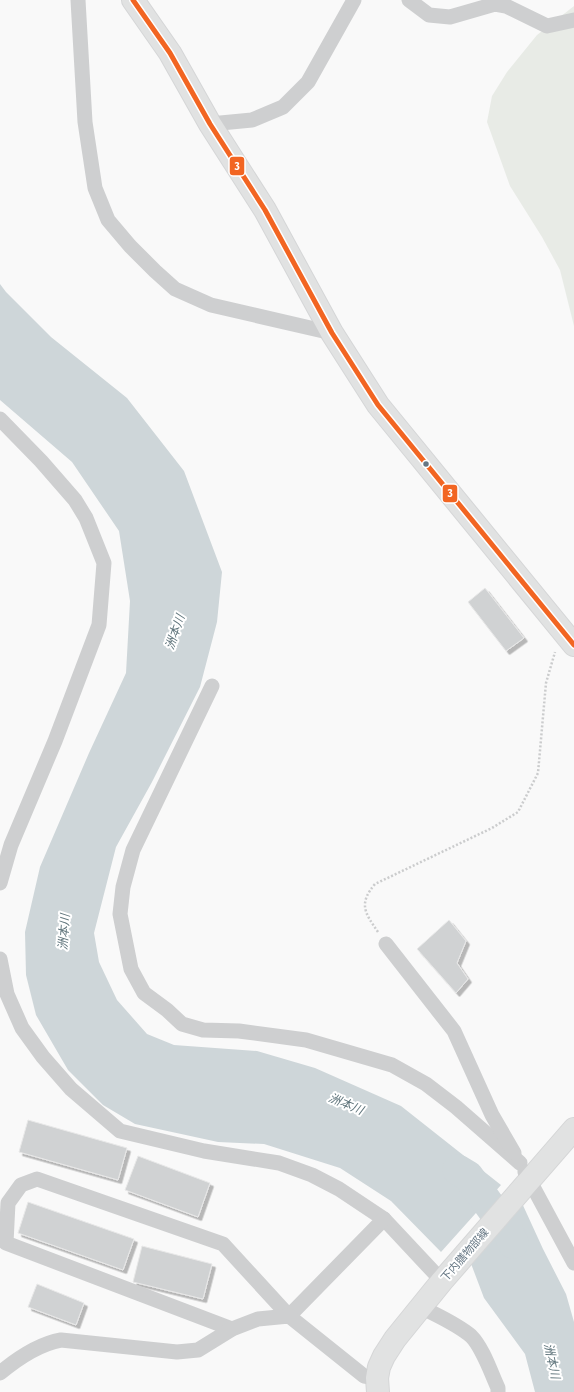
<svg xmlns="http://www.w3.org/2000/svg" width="574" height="1392" viewBox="0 0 574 1392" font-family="'Fira Sans Condensed','Noto Sans JP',sans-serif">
<defs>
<filter id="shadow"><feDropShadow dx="3.5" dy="3.5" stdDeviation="0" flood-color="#0004"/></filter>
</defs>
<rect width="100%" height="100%" fill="#f9f9f9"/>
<path fill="#e8ebe6" d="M574,6v320l-14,-56 -18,-33 -32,-51 -23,-64 5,-26 15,-24 30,-37z"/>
<g fill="#ced6d9">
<path d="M0,284l6,8 45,45 76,61 57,73 38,101 -5,50 -17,65 -48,95 -36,65 -22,86 5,29 18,38 30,34 27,11 83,6 58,17 86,38 100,79 -60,67 -50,-51 -51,-33 -76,-24 -46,-2 -83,-18 -32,-19 -35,-35 -32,-55 -10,-40 -1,-43 15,-65 49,-114 37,-80 4,-72 -11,-70 -47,-69 -72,-62z"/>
<path d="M521,1201l22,48 23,45 8,28v70h-39l-10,-38 -41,-56 -14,-37z"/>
</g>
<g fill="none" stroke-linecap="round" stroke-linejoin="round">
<path stroke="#ced6d9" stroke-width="31" d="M458,1170l10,6 17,23 23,32 5,12"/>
</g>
<g fill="#d0d2d3" stroke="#e8e8e8" filter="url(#shadow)">
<path d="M485,588l39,50 -18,13 -38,-49z"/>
<path d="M449,920l17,21 -9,22 11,16 -12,14 -39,-44z"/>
<path d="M28,1120l99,28 -9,32 -99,-28z"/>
<path d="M138,1156l72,27 -12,34 -73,-27z"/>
<path d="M28,1202l106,37 -11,31 -105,-37z"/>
<path d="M142,1246l70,18 -9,35 -70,-17z"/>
<path d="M37,1284l47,19 -8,22 -48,-18z"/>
</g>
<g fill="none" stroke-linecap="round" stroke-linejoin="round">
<defs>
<g id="secondary">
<path d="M133,0l37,53 40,71 55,86 67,123 46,72 196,240"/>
<path d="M378,1392l-1,-14 2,-11 5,-11 11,-17 47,-58 132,-152"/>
</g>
</defs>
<use href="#secondary" stroke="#d5d6d7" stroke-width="24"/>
<path stroke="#cbcccd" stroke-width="2.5" stroke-dasharray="2 2" stroke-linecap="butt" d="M378,932c-13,-19 -20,-28 -3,-48l117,-56 26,-16 20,-39 8,-90 9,-31"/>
<g stroke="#cecfd0" stroke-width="15">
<path d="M78,0l7,122 10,66 13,32 22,26 25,25 20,18 36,16 121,28"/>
<path d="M409,0l20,15 21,2 45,-13 11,2 41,20 27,-6"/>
<path d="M210,124l42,-4 31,-13 25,-25 46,-82"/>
<path d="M0,419l41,42 34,39 11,18 18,45 -5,62 -44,116 -44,104 -11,38"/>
<path d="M212,686l-79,164 -10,37 -3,27 11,55 13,24 23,17 15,14 21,6 36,1 67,9 86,25 34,19 30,23 64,56"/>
<path d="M386,944l68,87 38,84 22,38"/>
<path d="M0,959l7,35 15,34 21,29 28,32 49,42 84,20 75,12 33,12 27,14 45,30 58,62"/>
<path d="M525,1172l49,91"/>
<path d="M421,1307c17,9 36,17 50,29 12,12 20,37 27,52v4"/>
<path d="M232,1329l-226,-86 2,-40 13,-18 16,-6 186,65 66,72 95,-97"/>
<path d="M0,1373c18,-15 39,-29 61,-33l116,12 21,-2 34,-21 26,-10 31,-3 75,60 13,2"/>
</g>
<use href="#secondary" stroke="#e1e2e2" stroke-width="22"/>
<defs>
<path id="bus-1" d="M133,0l37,53 40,71 55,86 67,123 46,72 196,240"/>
</defs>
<use href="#bus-1" stroke="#fff" stroke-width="8"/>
<use href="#bus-1" stroke="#f26522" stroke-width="5"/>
</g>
<circle fill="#657683" stroke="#fff" stroke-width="1.5" cx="426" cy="464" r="3.5"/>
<g text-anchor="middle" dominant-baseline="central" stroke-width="4" stroke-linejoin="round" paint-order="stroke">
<g font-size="11" fill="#657683" stroke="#fff">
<text transform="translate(465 1255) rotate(-49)">下内膳物部線</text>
</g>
<g font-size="12" font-style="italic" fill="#60757c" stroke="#fff">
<text transform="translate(175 632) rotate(-71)">洲本川</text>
<text transform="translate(64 932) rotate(-86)">洲本川</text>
<text transform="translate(346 1104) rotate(23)">洲本川</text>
<text transform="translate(552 1361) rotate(78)">洲本川</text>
</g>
</g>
<g stroke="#fff" stroke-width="1.5">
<rect x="229" y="156" width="16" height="20" rx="4" fill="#f26522"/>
<rect x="442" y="484" width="16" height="19" rx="4" fill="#f26522"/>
</g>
<g font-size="11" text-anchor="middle" font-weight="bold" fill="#fff">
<text x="237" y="170">3</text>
<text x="450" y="497">3</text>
</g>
</svg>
